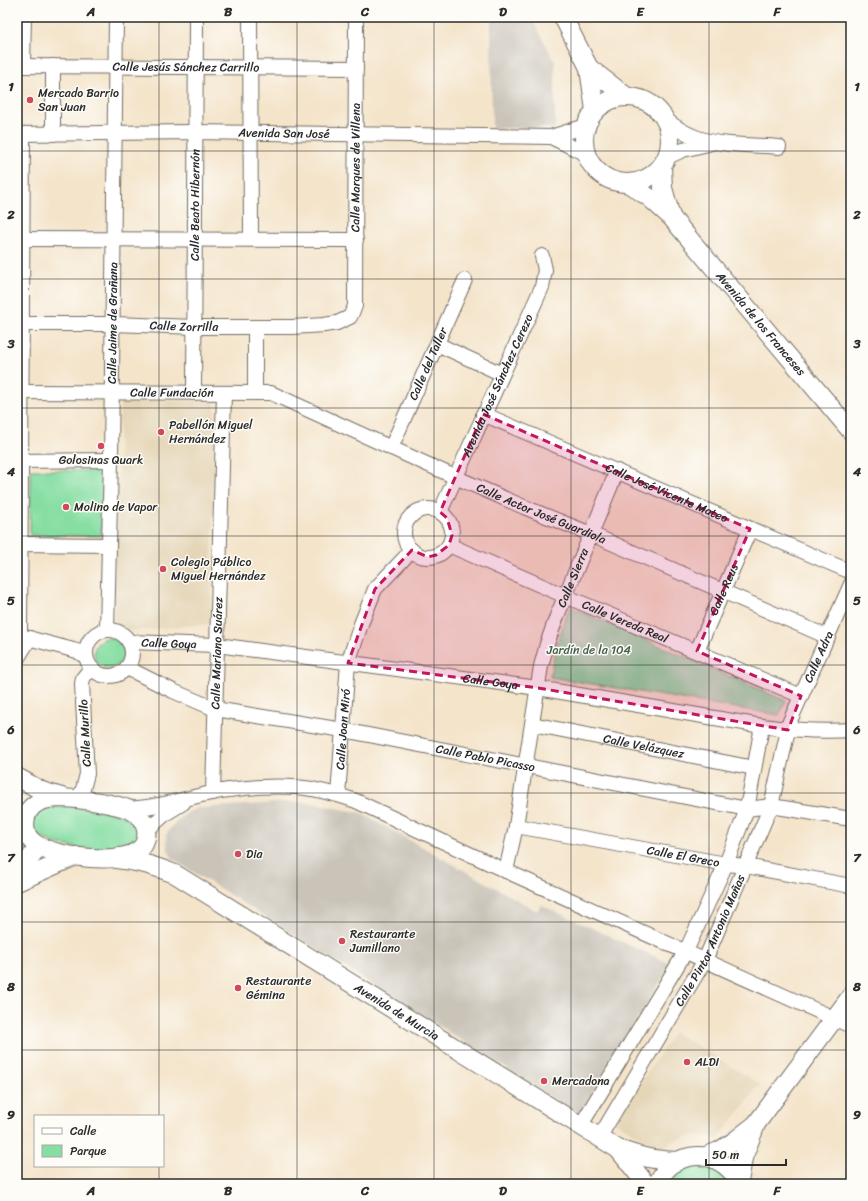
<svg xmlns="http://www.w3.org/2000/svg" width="868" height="1201" viewBox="0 0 868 1201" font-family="Sriracha,sans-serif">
<rect width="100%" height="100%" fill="#fdfcf7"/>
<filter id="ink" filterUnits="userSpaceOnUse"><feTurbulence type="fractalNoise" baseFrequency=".025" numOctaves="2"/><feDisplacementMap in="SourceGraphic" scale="8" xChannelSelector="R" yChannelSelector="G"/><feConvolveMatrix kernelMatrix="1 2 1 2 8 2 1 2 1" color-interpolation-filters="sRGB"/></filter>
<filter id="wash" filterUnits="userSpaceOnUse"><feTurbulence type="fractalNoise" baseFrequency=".012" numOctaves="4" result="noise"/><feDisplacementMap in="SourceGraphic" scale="16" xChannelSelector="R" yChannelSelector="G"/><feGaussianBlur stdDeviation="0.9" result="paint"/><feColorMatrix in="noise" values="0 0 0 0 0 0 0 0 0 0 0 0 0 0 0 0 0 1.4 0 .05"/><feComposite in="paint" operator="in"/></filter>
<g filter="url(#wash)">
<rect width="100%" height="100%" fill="#f4e4ca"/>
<g fill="#e5d6b7">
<path d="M123,401h89l3,3 -4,220 -81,7 -17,-9 7,-218z"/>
<path d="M674,1032l86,52 -42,55 -11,-3 -9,-1 -8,1 -14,4 -15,9 -45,-27z"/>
</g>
<g fill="#c9c3b8">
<path d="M491,17h40l24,45v66h-63z"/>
<path d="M290,802l21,1 50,10 176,98 4,-6 130,59 -92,150 -406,-255 -5,-9 -2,-16 9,-11 13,-11 11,-4 17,-1z"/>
</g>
<g fill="#86dea3" stroke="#588467">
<path d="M31,470l72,1 -2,65 -71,-1z"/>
<path d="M570,607l216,94 -7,14 -229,-38 5,-28z"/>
<circle cx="109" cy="653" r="15"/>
<path d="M65,805l54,9 18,9 1,19 -27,10 -51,-7 -23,-9 -5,-15 7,-11z"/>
<path d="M692,1164l22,3 17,17h-65c6,-11 14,-16 26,-20z"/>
</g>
</g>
<g filter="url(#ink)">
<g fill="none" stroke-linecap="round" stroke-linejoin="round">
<defs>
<g id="minor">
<path d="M250,17l1,222"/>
<path id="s1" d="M17,66l339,2"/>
<path d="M23,66l1,-49"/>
<path d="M665,119c10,8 21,15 33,19 24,8 56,7 81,9"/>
<path id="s2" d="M17,134l177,-2 357,5 35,-11"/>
<path d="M53,134v-68"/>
<path d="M551,137l35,17"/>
<path d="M667,157l16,-7 29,-7"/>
<path d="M17,239l339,1"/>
<path id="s3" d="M17,324h96l82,3h97l32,-2 13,-2 13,-6 5,-11 1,-289"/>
<path d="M437,344l65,30"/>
<path id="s4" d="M17,392l254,1 184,84 69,30 67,27 237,103"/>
<path id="s5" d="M194,393l2,-376"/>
<path d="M255,393v-66"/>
<path id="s6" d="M483,414l368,158"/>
<path id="s7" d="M391,448l74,-168"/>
<path d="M17,461l94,-1"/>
<circle cx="428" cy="533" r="24"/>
<path id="s8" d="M440,512l102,-225 3,-17 -3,-14"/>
<path d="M17,544l92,1"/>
<path id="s9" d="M449,545l116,51 236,100"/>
<circle cx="109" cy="653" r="23"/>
<path id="s10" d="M107,630l4,-170 5,-443"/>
<path d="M17,635l60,16 9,6"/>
<path d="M20,636l3,-501"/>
<path id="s11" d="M129,642l88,3 321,43 224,38c30,4 59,6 89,4"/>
<path id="s12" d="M697,651l53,-122"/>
<path d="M17,659l13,-21"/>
<path id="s13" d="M127,668l46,23 42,18 128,21 404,79 24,-3 80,13"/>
<path id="s14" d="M532,724l222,44"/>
<path id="s15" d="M213,793l11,-400"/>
<path id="s16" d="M338,795l10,-132 13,-39 14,-35 37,-39"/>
<path d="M78,800l5,-11 4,-15 -5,-90 1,-6 8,-10"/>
<path d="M126,809c29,-1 57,-10 85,-16 28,-6 72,-9 101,-4 15,3 30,7 44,12l150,70 345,155"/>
<path id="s17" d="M516,826l210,38 20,2 105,20"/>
<path d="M146,831l19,-17 18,-11"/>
<path id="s18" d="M506,871l10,-45 25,-160 6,-22 10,-28 60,-145"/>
<path d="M581,1125l105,-174 40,-87 21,-55 15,-83"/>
<path id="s19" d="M599,1138l106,-178 66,-154 19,-85 61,-137"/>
</g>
<g id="major">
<path d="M563,17l26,51 6,43"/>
<path d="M589,68l38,29"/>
<circle cx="627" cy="140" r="43"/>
<path d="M662,166l1,22 8,29"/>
<path id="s20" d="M629,184l21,14 21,19 180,214"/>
<path d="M17,777l25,14 20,6"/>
<path d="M57,798c18,0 60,5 75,13 12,6 18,21 12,33 -12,25 -94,13 -111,-2 -12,-10 -10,-31 4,-39 6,-4 13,-4 20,-5z"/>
<path id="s21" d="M116,859c23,2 38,7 59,15l443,275c23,8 34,11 59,12"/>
<path d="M17,867c11,-6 17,-10 20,-22"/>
<path d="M17,882l58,-26"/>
<path d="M618,1149l28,35"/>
<path d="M706,1156l13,-5 14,-9 23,-18 95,-128"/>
<path d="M739,1182l4,-24 12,-31"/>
<path d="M657,1184c2,-4 5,-10 8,-13 22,-25 62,-17 74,13"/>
</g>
</defs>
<use href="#minor" stroke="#716c63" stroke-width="16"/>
<use href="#major" stroke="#716c63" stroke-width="20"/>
<use href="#minor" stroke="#fff" stroke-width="14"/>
<use href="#major" stroke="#fff" stroke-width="18"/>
</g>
</g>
<path fill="#c2185b" fill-opacity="0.2" stroke="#c2185b" stroke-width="3" stroke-dasharray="8 5" stroke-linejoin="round" d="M483,414l267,115 -53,122 104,45 -13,34 -250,-42 -190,-25 27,-74 37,-39 16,7 8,-2 13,-10 3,-10 -5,-17 -7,-6z"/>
<path fill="none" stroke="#2b2b2b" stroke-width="1" stroke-opacity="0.55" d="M159,17v1099M297,17v1167M434,17v1167M571,17v1167M709,17v1167M17,151h834M17,279h834M17,408h834M17,536h834M17,665h834M17,793h834M17,922h834M17,1050h834M159,1166v18"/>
<g fill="#d1495b" stroke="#fdfcf7" stroke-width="1.5">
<circle cx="30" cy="100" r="4"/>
<circle cx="161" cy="432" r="4"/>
<circle cx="101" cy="446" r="4"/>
<circle cx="66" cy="507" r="4"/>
<circle cx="163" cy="569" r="4"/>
<circle cx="238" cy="854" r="4"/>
<circle cx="342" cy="941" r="4"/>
<circle cx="238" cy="988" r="4"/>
<circle cx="687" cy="1062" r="4"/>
<circle cx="544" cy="1081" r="4"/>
</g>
<g text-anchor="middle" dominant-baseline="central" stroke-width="3" stroke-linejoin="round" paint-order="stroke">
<g font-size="12" fill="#2b2b2b" stroke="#fdfcf7">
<text stroke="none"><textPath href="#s1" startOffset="169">Calle Jesús Sánchez Carrillo</textPath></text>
<text stroke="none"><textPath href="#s2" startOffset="267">Avenida San José</textPath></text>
<text stroke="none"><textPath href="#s3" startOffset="485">Calle Marques de Villena</textPath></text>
<text stroke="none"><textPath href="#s5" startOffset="188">Calle Beato Hibernón</textPath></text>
<text stroke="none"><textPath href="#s10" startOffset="307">Calle Jaime de Grañana</textPath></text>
<text stroke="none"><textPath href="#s20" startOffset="193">Avenida de los Franceses</textPath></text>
<text stroke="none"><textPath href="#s3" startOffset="167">Calle Zorrilla</textPath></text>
<text stroke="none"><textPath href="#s7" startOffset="92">Calle del Taller</textPath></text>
<text stroke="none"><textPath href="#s8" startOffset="139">Avenida José Sánchez Cerezo</textPath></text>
<text stroke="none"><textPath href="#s4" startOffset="155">Calle Fundación</textPath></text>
<text stroke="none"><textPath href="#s6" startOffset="200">Calle José Vicente Mateo</textPath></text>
<text stroke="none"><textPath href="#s4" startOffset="550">Calle Actor José Guardiola</textPath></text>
<text stroke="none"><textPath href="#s18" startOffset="302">Calle Sierra</textPath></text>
<text stroke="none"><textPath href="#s12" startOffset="67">Calle Reus</textPath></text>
<text stroke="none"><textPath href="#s9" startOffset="192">Calle Vereda Real</textPath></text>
<text stroke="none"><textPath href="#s11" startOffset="40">Calle Goya</textPath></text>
<text stroke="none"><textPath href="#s15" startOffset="140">Calle Mariano Suárez</textPath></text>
<text stroke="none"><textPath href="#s19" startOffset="532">Calle Adra</textPath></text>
<text stroke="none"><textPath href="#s11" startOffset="364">Calle Goya</textPath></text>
<text stroke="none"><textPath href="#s16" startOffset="66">Calle Joan Miró</textPath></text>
<text transform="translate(85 733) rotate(-93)">Calle Murillo</text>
<text stroke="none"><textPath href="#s14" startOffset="114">Calle Velázquez</textPath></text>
<text stroke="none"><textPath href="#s13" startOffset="372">Calle Pablo Picasso</textPath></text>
<text stroke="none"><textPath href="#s17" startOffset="170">Calle El Greco</textPath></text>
<text stroke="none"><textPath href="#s19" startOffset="227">Calle Pintor Antonio Mañas</textPath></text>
<text stroke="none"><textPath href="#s21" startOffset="322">Avenida de Murcia</textPath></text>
</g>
<g font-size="12" fill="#2b2b2b" stroke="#fdfcf7" text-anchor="start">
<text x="38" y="93">Mercado Barrio<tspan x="38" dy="14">San Juan</tspan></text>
<text x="169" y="425">Pabellón Miguel<tspan x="169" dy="14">Hernández</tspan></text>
<text x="101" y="460" text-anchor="middle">Golosinas Quark</text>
<text x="74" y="507">Molino de Vapor</text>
<text x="171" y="562">Colegio Público<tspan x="171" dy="14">Miguel Hernández</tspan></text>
<text x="246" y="854">Dia</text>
<text x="350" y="934">Restaurante<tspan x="350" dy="14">Jumillano</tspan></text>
<text x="246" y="981">Restaurante<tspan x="246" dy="14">Gémina</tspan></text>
<text x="695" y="1062">ALDI</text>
<text x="552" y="1081">Mercadona</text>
</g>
<g font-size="12" fill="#46614f" stroke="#fdfcf7">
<text x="589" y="650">Jardín de la 104</text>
</g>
</g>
<rect width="868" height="1201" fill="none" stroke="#fdfcf7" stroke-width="44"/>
<rect x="34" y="1115" width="130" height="52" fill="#fdfcf7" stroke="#a9a8a5"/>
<rect x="42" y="1128" width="20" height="6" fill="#ffffff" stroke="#a9a8a5"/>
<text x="70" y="1135" font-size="12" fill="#2b2b2b">Calle</text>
<rect x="42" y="1145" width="20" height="12" fill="#86dea3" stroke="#a9a8a5"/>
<text x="70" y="1155" font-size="12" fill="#2b2b2b">Parque</text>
<path d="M706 1159v6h80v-6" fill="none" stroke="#2b2b2b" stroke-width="2"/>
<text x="712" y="1159" font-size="12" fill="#2b2b2b" stroke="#fdfcf7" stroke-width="3" paint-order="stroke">50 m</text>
<rect x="22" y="22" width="824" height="1157" fill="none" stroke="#2b2b2b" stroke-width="1.5"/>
<g font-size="13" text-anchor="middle" font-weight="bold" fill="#2b2b2b">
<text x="91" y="16">A</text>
<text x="228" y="16">B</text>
<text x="365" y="16">C</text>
<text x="503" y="16">D</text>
<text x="640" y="16">E</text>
<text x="777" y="16">F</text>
<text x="11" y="91">1</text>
<text x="857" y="91">1</text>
<text x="11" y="219">2</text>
<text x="857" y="219">2</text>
<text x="11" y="348">3</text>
<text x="857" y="348">3</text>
<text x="11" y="476">4</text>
<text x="857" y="476">4</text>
<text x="11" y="605">5</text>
<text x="857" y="605">5</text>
<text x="11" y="734">6</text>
<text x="857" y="734">6</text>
<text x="11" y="862">7</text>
<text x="857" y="862">7</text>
<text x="11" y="991">8</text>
<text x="857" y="991">8</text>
<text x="11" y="1119">9</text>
<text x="857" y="1119">9</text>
<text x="91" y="1195">A</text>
<text x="228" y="1195">B</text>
<text x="365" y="1195">C</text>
<text x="503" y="1195">D</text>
<text x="640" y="1195">E</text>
<text x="777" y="1195">F</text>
</g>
</svg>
